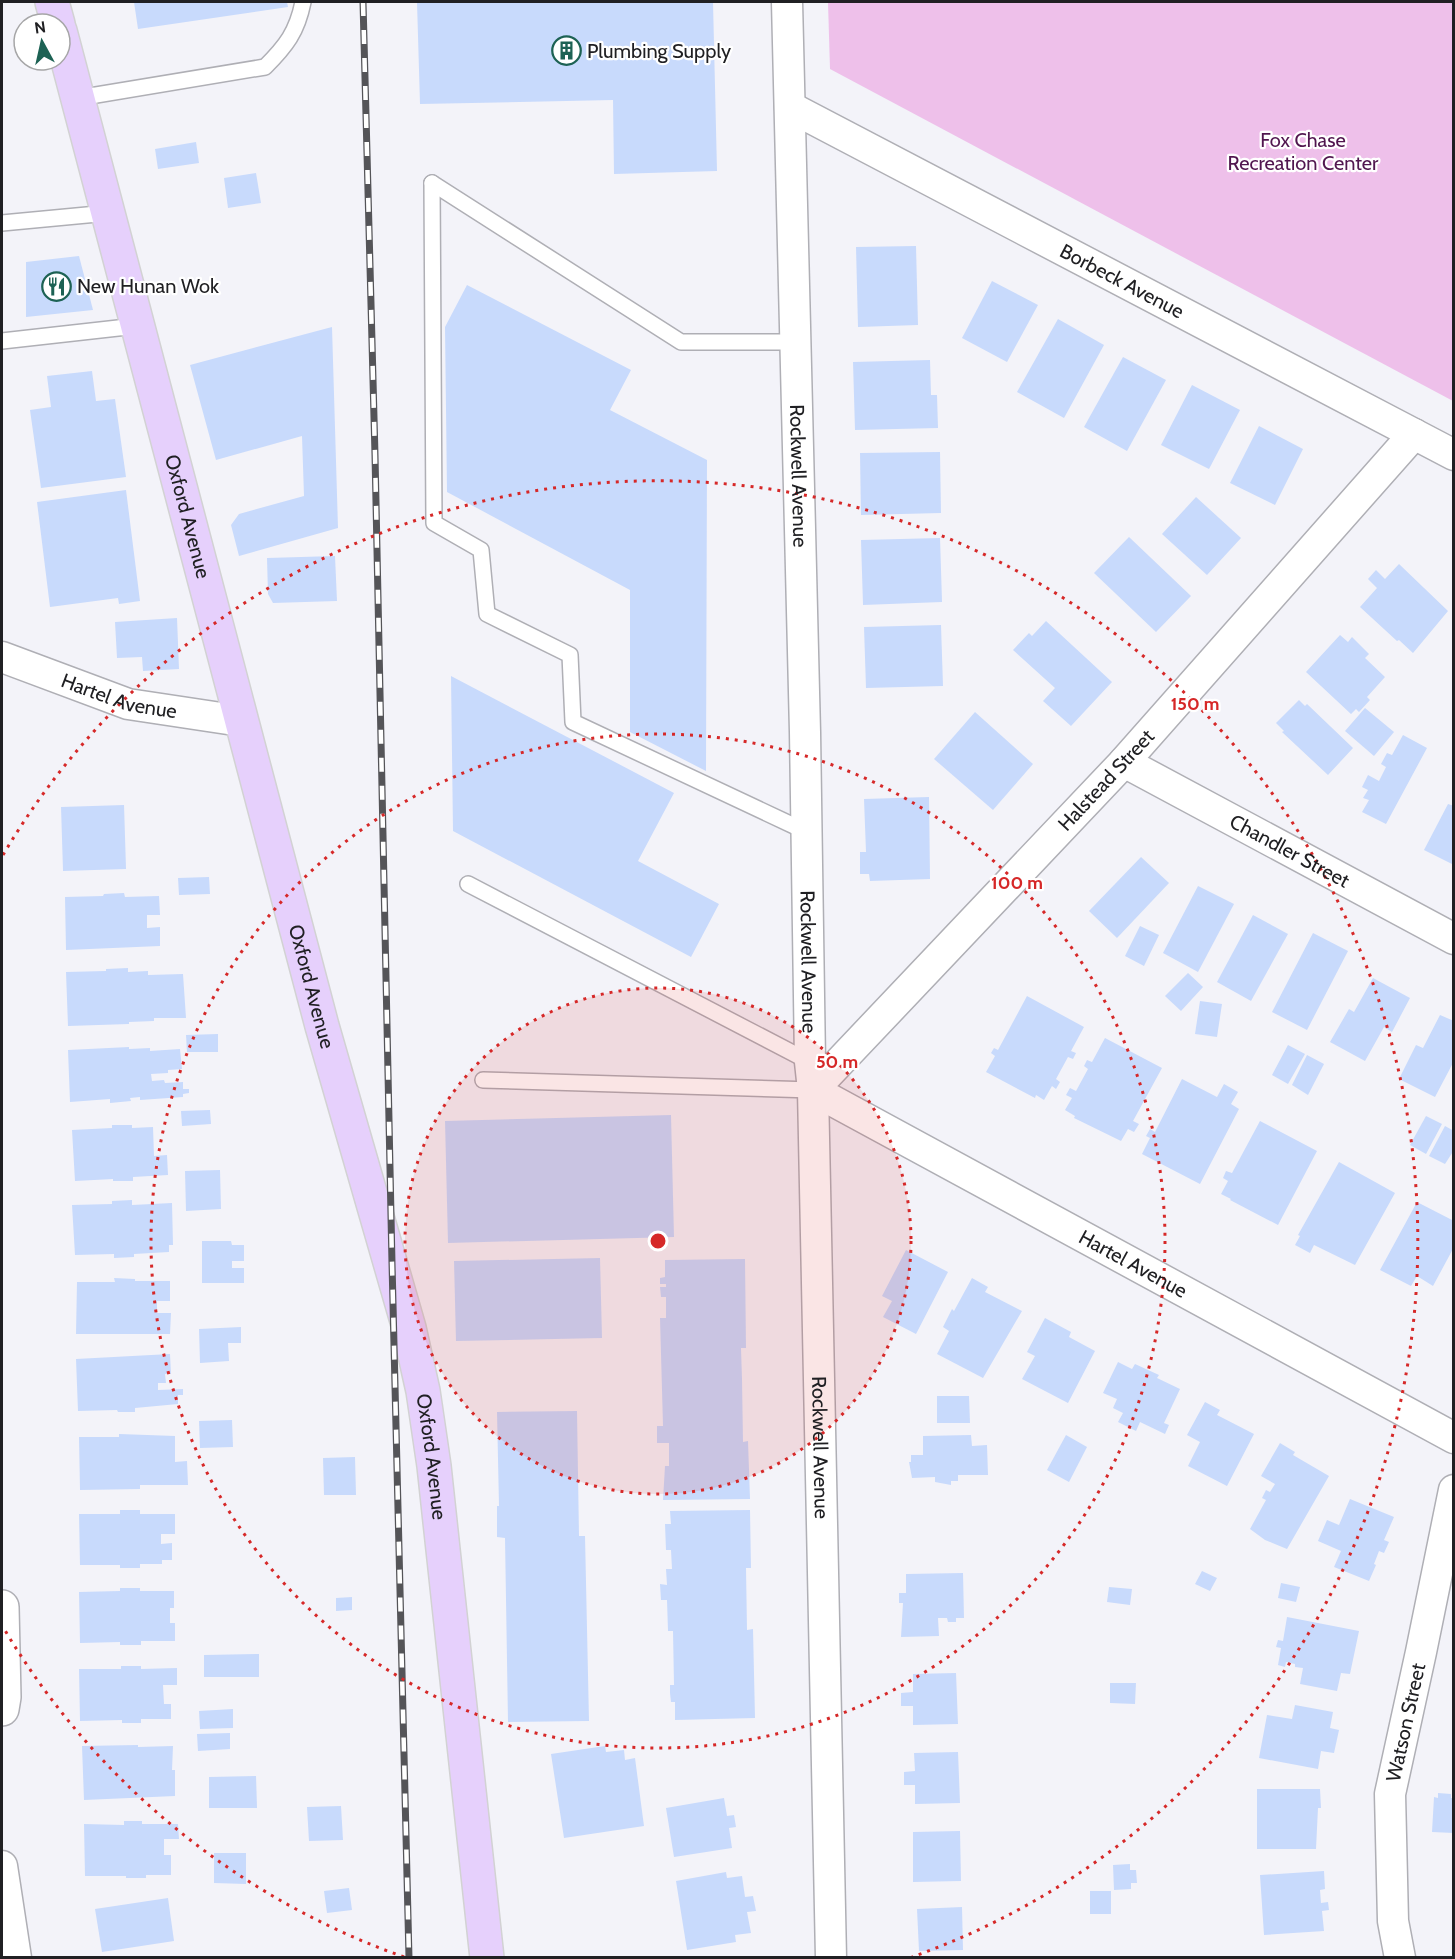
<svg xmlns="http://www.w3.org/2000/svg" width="1455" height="1959" viewBox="0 0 1455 1959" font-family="Cabin,sans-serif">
<rect width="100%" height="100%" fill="#f3f3f9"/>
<path fill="#eec0ea" d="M828,2h625v399l-623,-332z"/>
<g fill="#c8dafc">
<path d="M134,2h153l1,5 -150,22z"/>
<path d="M417,2h296l4,169 -103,3 -1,-74 -193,4z"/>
<path d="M196,142l3,21 -41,6 -3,-20z"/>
<path d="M256,173l5,30 -33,5 -4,-30z"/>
<path d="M916,246l2,79 -60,2 -2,-80z"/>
<path d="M79,256l14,54 -67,7v-55z"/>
<path d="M992,281l46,24 -31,57 -45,-24z"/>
<path d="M467,285l164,85 -21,40 97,50 -1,311 -76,-39v-142l-183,-98 -2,-165z"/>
<path d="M1058,319l46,26 -40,73 -47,-26z"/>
<path d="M332,327l6,201 -99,28 -8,-31 8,-11 65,-18 -2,-60 -86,24 -26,-95z"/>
<path d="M1123,357l43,23 -39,71 -43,-24z"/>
<path d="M930,360l1,35h6l1,33 -83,2 -2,-68z"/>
<path d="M92,371l4,30 19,-2 11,78 -85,11 -11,-78 21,-3 -4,-31z"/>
<path d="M1192,385l48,25 -31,59 -48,-24z"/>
<path d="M1259,426l44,23 -28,56 -45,-22z"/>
<path d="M940,452l1,61 -80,2 -1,-62z"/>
<path d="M126,490l14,111 -21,3 -1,-6 -68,9 -13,-105z"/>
<path d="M1196,497l45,41 -34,37 -45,-41z"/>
<path d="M1129,537l62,59 -35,36 -62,-59z"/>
<path d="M940,538l2,64 -79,3 -2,-65z"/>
<path d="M335,556l2,45 -64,2 -5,-9 -1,-36z"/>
<path d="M1399,564l49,47 -35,42 -14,-13 -2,1 -37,-34 17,-19 -9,-9 8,-9 9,9z"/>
<path d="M177,618l2,51 -36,2 -1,-14 -25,1 -2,-36z"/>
<path d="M1046,621l66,61 -41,44 -28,-25 12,-13 -42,-38 16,-17 3,3z"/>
<path d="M941,625l2,61 -77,2 -2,-61z"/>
<path d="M1340,635l8,7 4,-5 17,17 -4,4 20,19 -18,20 3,3 -11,12 -3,-3 -5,5 -45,-42z"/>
<path d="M451,676l223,117 -36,68 81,43 -28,53 -238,-126z"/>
<path d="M1299,700l6,6 2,-2 46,44 -25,27 -46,-43 2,-1 -8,-8z"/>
<path d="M1365,708l29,24 -20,24 -29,-25z"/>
<path d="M975,712l58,52 -40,46 -59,-51z"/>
<path d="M1403,735l24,13 -41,76 -24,-12 7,-12 -6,-2 5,-8 -6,-3 6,-12 11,6 7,-14 -5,-3 6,-11 5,2z"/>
<path d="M929,797l1,82 -60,2 -1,-7h-9v-22h6l-2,-53z"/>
<path d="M1448,804l6,2v59l-30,-15z"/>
<path d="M124,805l2,64 -63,2 -2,-64z"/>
<path d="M1141,857l28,26 -52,55 -28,-27z"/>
<path d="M209,877l1,17 -31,1 -1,-17z"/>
<path d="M1198,886l36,18 -36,68 -35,-19z"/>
<path d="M124,893l1,4 34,-1 1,19h-13v13l13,-1v19l-94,4 -1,-53 38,-1 1,-2z"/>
<path d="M1253,915l35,19 -37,67 -34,-19z"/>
<path d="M1140,926l19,9 -15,31 -19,-10z"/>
<path d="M1313,933l35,18 -41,79 -35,-18z"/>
<path d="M128,968v4l20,-1v4l35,-1 3,44h-32v3l-25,1v2l-61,2 -2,-54 40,-1v-2z"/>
<path d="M1188,973l15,14 -22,24 -16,-15z"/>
<path d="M1373,978l37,20 -18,34 -8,-5 -19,34 -35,-19 19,-33 5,3z"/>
<path d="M1027,996l57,31 -13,24 5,2 -3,6 -5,-2 -12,22 4,3 -4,7 -4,-3 -8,14 -8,-5 -1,3 -49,-26 9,-16 -4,-3 3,-5 4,2z"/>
<path d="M1200,1001l22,3 -5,33 -22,-3z"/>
<path d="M1440,1015l14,6v40l-19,36 -36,-18 17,-34 7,3z"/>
<path d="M218,1034v18h-31l-1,-17z"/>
<path d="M1105,1038l57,30 -29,53 6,3 -5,8 -6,-3 -7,12 -47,-23 1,-2 -10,-6 7,-12 -6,-3 4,-7 6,3 12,-22 -4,-3 3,-6 5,2z"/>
<path d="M1288,1045l17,9 -17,30 -16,-9z"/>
<path d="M129,1047v2l21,-1v3l30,-2 2,20 -14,1v3l-17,1 1,7 12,-1 1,3 18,-1v7h6v4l-6,1v3l-43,3v-3l-10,1 1,3 -21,2v-4l-40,3 -2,-52z"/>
<path d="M1307,1055l17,9 -16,31 -16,-10z"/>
<path d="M1182,1079l35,18 7,-13 14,8 -7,12 8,5 -39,75 -58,-30 8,-16 -4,-2 4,-7 5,3z"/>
<path d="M210,1110l1,14 -29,2 -1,-15z"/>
<path d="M671,1115l3,122 -226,6 -3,-122z"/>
<path d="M1426,1116l16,8 -16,30 -16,-9z"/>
<path d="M1260,1121l57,30 -39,74 -48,-25 1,-1 -10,-5 7,-13 -5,-3 3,-7 6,2z"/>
<path d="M112,1125h20v3l21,-1 1,29 13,-1 1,20 -35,2v4h-20v-2l-38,2 -3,-51 40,-2z"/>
<path d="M1445,1126l9,5v19l-9,14 -16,-8z"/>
<path d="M1339,1162l56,31 -40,72 -41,-20 -4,8 -15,-8 5,-9 -2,-1z"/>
<path d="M220,1170l1,39 -35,2 -1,-40z"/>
<path d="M132,1200v5l40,-2 1,42h-4v7l-35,2v3l-20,1v-4l-39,1 -3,-50 40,-1v-3z"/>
<path d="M1417,1202l37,19v26l-21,39 -16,-10 -6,10 -31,-16z"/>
<path d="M202,1241h29l1,4h12v16h-12v7h12v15h-42z"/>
<path d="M906,1250l42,22 -32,62 -33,-17 9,-16 -10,-5z"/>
<path d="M600,1258l2,80 -146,3 -2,-80z"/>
<path d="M745,1259l1,89h-5l1,31 1,63 5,-1 2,58 -87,1 2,-34h4v-23h-12v-17h6l-3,-108h6v-21h-5l-1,-10h6v-3h-6v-6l5,-1v-17z"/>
<path d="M114,1278l21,1v2h35v20h-13v12h14l-1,21h-94l1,-52h38z"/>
<path d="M972,1278l16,9 -3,5 37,19 -39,67 -46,-24 12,-23 -6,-4 9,-18 2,2z"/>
<path d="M1045,1318l26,14 -2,5 26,14 -27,52 -46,-24 13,-23 -8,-4z"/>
<path d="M241,1327v16h-13l1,18 -29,2 -1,-34z"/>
<path d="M170,1354l1,20h-6l1,9h-8v7l25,-1v6h-5v9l-43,4v4h-17l-1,-2 -39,1 -2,-52z"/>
<path d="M1118,1362l14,7 3,-5 24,11 -2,3 23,11 -16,34 5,2 -4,9 -25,-12 -4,9 -18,-9 5,-9 -10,-5 4,-9 -14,-6z"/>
<path d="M937,1396h32l1,27h-33z"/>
<path d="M1205,1402l15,8 -3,5 37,19 -27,52 -39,-20 12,-24 -13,-7z"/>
<path d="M577,1411l2,125h6l4,185 -81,1 -3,-184 -8,-1v-31h2l-2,-94z"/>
<path d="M232,1420l1,27 -33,1 -1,-27z"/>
<path d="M119,1434l56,2v26l12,-1 1,24h-48v4l-60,1 -1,-53h40z"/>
<path d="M971,1435l1,11 15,-1 1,30h-30v6h-7v4l-16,-3v-5l-23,1 -3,-16h2v-7h12v-19z"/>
<path d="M1066,1435l21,12 -18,35 -22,-12z"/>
<path d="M1280,1443l15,9 -2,3 36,21 -42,73 -22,-9 -15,-11 16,-29 -4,-2 4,-8 4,2 5,-8 -14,-8z"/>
<path d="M355,1457l1,38h-32l-1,-37z"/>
<path d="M1350,1499l44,18 -10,23 5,2 -5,11 -5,-2 -5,13 2,1 -7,16 -35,-14 7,-16 -23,-10 9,-21 12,5z"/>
<path d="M120,1510h20v4h35v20h-14v10l11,-1v17h-10v4h-22v4h-20v-3h-40l-1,-51h41z"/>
<path d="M750,1510l1,58h-5l1,62 6,-1 2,89 -80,2v-18h-4l-1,-9v-8h4l-1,-54h-5l-1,-31h-6l-1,-16 7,1 -1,-16h6l-1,-19h-5l-1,-26h6l-1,-13z"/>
<path d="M1202,1571l15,7 -7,13 -15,-7z"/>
<path d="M963,1573l1,45h-8v4h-8l-1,-4h-9l1,18 -38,1 2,-34h-4v-10h7v-19z"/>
<path d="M1281,1583l19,4 -4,15 -18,-4z"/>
<path d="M1109,1587l23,2 -2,16 -23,-3z"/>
<path d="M120,1588h20v3h34v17h-4v15h5v18h-34v4h-21v-3l-40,1 -1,-51 41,-1z"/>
<path d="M352,1597v13l-16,1v-13z"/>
<path d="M1287,1617l72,14 -9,43 -9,-1 -4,18 -37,-7 3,-16 -8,-1v-3l-9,-2 -1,5 -7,-2 3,-17 -5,-1 2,-7 5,1z"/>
<path d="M259,1654v23h-55v-22z"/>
<path d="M121,1666h20v3l36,-1v17h-14l1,19h7v15h-30v4h-19v-3l-42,1 -1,-52h42z"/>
<path d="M956,1673l2,51 -45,1v-19h-12v-13l12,-1v-18z"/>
<path d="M1110,1683h26l-1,21 -25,-1z"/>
<path d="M1295,1705l38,7 -3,16 9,2 -5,23 -13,-2 -3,18 -59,-11 8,-43 25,4z"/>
<path d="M233,1709v19l-33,1 -1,-18z"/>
<path d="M230,1733v16l-32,2 -1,-17z"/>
<path d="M138,1745v2l35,-1 -1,24h3v26l-91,4 -2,-54z"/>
<path d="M605,1746l1,6 18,-2 1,10 10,-2 9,68 -80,12 -13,-84z"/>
<path d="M958,1752l2,51 -45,1v-19h-11v-13l11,-1 -1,-18z"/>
<path d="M256,1776l1,32h-48v-31z"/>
<path d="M1257,1789h63l1,19h-3l-2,41h-59z"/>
<path d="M1438,1793l13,1v4h3v35l-22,-1 2,-35 4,1z"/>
<path d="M724,1798l3,18 7,-1 2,12 -7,1 3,20 -58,9 -8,-49z"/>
<path d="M341,1806l2,34 -34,1 -2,-34z"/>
<path d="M124,1821h18v3h36l1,15h-15v16h7v20h-25v3h-20v-2h-41l-1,-52 40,1z"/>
<path d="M960,1831l1,50 -48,1v-50z"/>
<path d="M214,1853h32v31l-32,-1z"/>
<path d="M1130,1864v6h6l1,13h-6v6l-17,1 -1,-25z"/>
<path d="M1324,1871l1,18 -5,1 1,13 7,-1 1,8 -7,1 2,20 -60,4 -4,-60z"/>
<path d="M726,1872l1,6 15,-2 3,21 8,-1 3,15 -9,1 4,21 -16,2 1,7 -49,8 -11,-69z"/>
<path d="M349,1888l3,22 -25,3 -3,-22z"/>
<rect x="1090" y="1891" width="21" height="23"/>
<path d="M168,1898l6,43 -72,11 -7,-43z"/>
<path d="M962,1907l1,43 -44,1 -2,-42z"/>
</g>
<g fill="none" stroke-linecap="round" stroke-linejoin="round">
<defs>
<g id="lane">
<path d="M78,98l187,-31c21,-21 32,-35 38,-65"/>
<path d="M432,183l2,340 47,27 6,64 83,41 3,67 234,110"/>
<path d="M432,183l249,159h114"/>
<path d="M2,223l106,-10"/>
<path d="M2,341l134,-15"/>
<path d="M468,884l342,178"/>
<path d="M483,1080l330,10"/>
</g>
<g id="street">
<path id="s1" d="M787,2l18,730 5,330 3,28 18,868"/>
<path id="s2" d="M790,107l664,348"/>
<path id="s3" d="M1414,434l-290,328 -311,328 641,348"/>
<path id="s4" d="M2,657l126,47 113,17"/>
<path id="s5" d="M1124,762l330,177"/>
<path d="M2,1866l14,92"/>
<path id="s6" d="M1400,1958l-7,-37 -3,-127 31,-142 33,-162"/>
</g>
<path id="secondary" d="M2,1607l2,90 -2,12"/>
<g id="primary">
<path d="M52,2l6,22"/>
<path id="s7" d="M60,31l262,995 87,302 14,63 11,75 53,492"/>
</g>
</defs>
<use href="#lane" stroke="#afafb5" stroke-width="18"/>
<use href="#street" stroke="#afafb5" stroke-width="33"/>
<use href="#secondary" stroke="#afafb5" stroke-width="36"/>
<use href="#primary" stroke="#d2d2d3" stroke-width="36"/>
<use href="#lane" stroke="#fff" stroke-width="15"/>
<use href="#street" stroke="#fff" stroke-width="30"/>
<use href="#secondary" stroke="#fff" stroke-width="33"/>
<use href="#primary" stroke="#e6d0fc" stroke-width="33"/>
<defs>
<path id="rail" d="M363,2l12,453 17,808 17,695"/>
</defs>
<use href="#rail" stroke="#545458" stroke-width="7"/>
<use href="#rail" stroke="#fff" stroke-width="4.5" stroke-dasharray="14" stroke-linecap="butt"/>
</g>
<circle cx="658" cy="1241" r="253" fill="#d62828" fill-opacity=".12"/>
<g fill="none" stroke="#d62828" stroke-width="3" stroke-dasharray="3 6">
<circle cx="658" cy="1241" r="253"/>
<circle cx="658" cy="1241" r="507"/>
<path d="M404 1957A760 760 0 0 1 3 1627M3 855A760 760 0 1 1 912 1957"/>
</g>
<defs>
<symbol id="building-ring" viewBox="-11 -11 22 22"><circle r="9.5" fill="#fff" stroke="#1d6254" stroke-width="1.5"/><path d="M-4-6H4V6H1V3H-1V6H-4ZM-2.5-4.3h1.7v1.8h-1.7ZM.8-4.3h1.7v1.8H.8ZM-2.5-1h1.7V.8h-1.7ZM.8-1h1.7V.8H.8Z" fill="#1d6254"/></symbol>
<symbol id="restaurant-ring" viewBox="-11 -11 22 22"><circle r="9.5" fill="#fff" stroke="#1d6254" stroke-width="1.5"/><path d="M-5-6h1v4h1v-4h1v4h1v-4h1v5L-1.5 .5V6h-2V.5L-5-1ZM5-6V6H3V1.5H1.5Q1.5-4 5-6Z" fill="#1d6254"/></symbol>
</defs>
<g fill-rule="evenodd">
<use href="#building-ring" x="550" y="34" width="33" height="33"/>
<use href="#restaurant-ring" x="40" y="270" width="33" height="33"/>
</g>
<g text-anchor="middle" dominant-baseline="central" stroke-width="4.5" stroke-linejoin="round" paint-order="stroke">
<g font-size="20" fill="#202023" stroke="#fff" text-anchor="start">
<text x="587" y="51">Plumbing Supply</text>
<text x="77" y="286">New Hunan Wok</text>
</g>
<g font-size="20" fill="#51164f" stroke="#fff">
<text x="1303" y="140">Fox Chase<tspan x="1303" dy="23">Recreation Center</tspan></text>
</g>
<g font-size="20" fill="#202023" stroke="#fff">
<text stroke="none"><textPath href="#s2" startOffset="375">Borbeck Avenue</textPath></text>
<text stroke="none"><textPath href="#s1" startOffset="474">Rockwell Avenue</textPath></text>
<text stroke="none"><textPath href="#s7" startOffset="502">Oxford Avenue</textPath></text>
<text stroke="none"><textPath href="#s4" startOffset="124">Hartel Avenue</textPath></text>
<text transform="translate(1106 780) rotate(-47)">Halstead Street</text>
<text stroke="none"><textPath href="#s5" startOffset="188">Chandler Street</textPath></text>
<text stroke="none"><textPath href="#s1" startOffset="960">Rockwell Avenue</textPath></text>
<text stroke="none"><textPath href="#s7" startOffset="988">Oxford Avenue</textPath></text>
<text stroke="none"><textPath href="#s3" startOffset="1254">Hartel Avenue</textPath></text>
<text stroke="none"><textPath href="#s1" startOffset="1446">Rockwell Avenue</textPath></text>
<text stroke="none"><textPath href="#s7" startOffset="1474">Oxford Avenue</textPath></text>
<text stroke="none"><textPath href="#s6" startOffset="238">Watson Street</textPath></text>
</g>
</g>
<circle cx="658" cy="1241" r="9" fill="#d62828" stroke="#fff" stroke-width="3"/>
<g font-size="18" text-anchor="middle" font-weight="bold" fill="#d62828" stroke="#fff" stroke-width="4.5" stroke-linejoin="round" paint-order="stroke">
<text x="1195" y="710">150 m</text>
<text x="1017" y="889">100 m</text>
<text x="837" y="1068">50 m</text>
</g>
<rect width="1455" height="1959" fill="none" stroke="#202023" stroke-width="6"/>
<g transform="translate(42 42) rotate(352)"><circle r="28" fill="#ffffff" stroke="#a6a6a7" stroke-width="1.5"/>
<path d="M0-4.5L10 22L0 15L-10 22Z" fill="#1d6254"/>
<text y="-9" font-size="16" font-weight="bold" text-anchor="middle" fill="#202023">N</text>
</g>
</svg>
